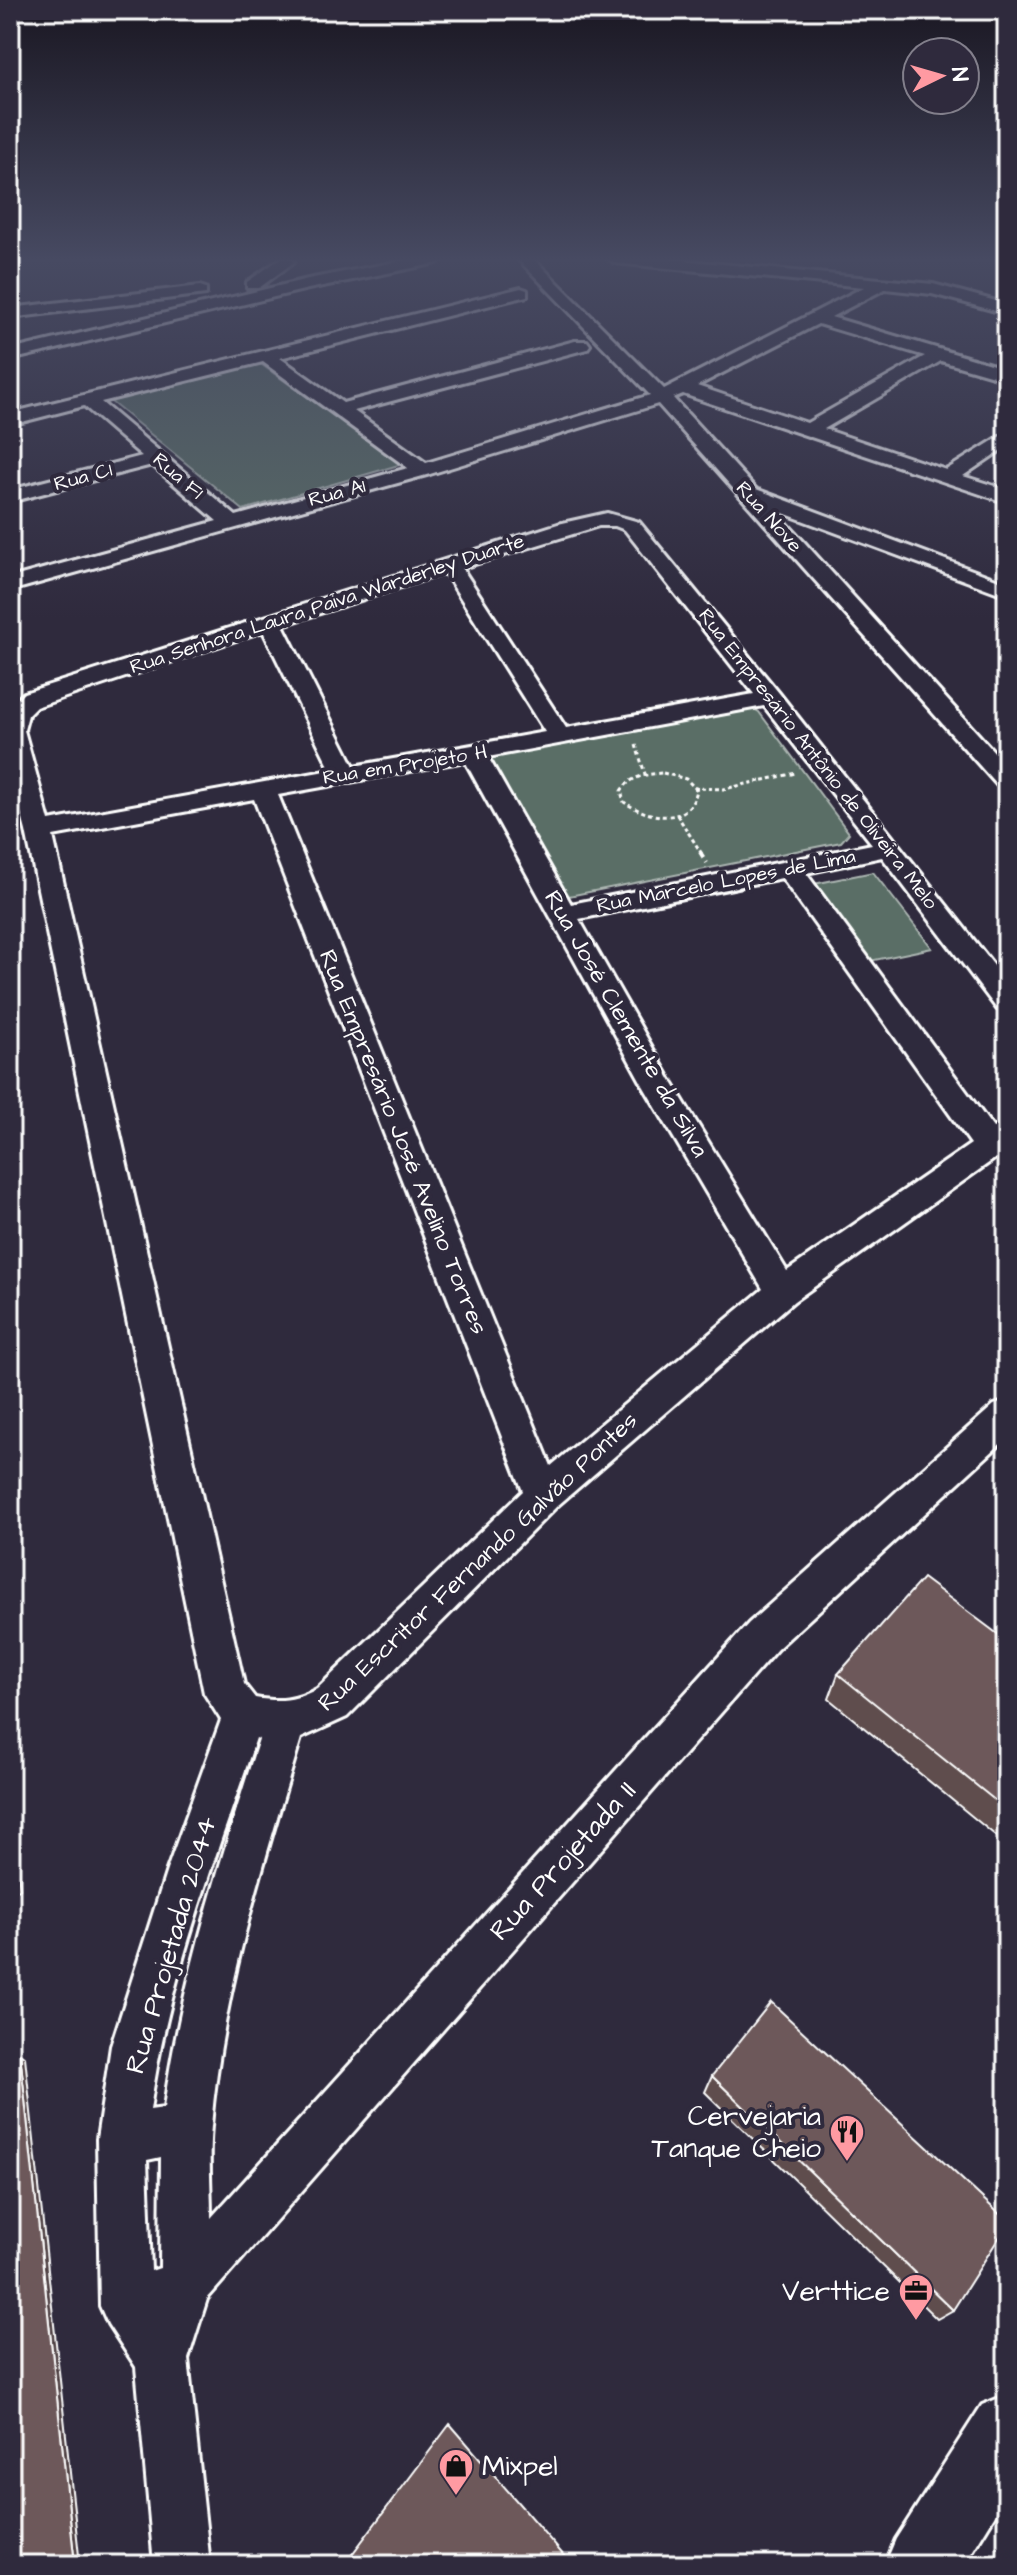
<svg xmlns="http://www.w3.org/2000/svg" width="1017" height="2575" viewBox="0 0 1017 2575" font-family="'Architects Daughter',sans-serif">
<rect width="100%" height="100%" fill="#2f2a3d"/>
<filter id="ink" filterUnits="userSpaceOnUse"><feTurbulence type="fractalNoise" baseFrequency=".0125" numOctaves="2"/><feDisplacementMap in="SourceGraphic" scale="16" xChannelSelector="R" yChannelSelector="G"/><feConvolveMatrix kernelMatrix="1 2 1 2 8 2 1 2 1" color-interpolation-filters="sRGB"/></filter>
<g filter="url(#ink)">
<g fill="#5a6e66" stroke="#acb6b2" stroke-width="2">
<path d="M259,363l143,101 -159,46 -133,-109z"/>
<path d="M748,705l11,7 90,121 -8,9 -272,54 -20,-8 -71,-127 11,-13z"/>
<path d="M873,872l59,76 -62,13 -56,-77z"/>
</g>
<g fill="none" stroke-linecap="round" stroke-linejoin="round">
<defs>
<g id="minor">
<path d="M416,258h29l-8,5 -129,26 -298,71v-10l298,-71z"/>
<path d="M517,258h16l131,131 200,-102 -249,-24 -8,-5h52l274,26 74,20v10l-75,-20 -47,-5 -54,28 176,52v11l-66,-19 -117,68 122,41 61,-38v14l-44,30 44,14v13l-324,-109 -10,4 83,91 251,94v13l-232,-86 232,256v23l-9,-3 -340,-382 -228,70 -420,117v-13l207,-57 -65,-56 -142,37v-12l132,-34 -58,-50 -74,19v-12l511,-125 6,2v6l-247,62 63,45 232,-62h12l3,4 -3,4 -233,62 72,52 224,-68zM818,324l107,32 -118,67 -110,-37zM263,362l145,106 -172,48 -135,-114z"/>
<path d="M280,259l7,-1 7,4 -35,26h-12v-6z"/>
<path d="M200,286l6,2v6l-196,24v-10z"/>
<path d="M607,513l32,9 140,171 228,289v30l-10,-3 -115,-152 -76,16 187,255 14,-5v27l-213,151 -237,205 -210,211 -46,21c-38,127 -79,255 -90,388 -3,30 0,61 0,92l538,-595 245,-218 13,-4v37l-230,211 -570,650 -19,60 22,206h-56l-18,-198 -28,-43 -8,-18 -3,-167 14,-93 56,-176 54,-150 -17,-27 -178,-862 -16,-62v-63l14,-13 534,-169zM599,526h16l10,4 129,164 -188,34 -104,-160zM445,573l100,159 -191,34 -71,-141zM263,631l68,139 -282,51 -25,-91 4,-15 8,-8zM764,706l108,138 -301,60 -83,-147zM465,761l179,326 119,202 -212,177 -273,-671zM254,799l269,692 -206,198c-22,12 -37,13 -62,9l-11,-14 -191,-848zM782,878l189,266 -184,127 -114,-187 -94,-165zM256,1738l3,1c-38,121 -78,243 -95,369l-14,2c17,-127 65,-251 106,-372zM161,2157l-1,111 -9,3 -4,-111z"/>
</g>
<path id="major" d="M1007,2395v100l-43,70h-79l11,-26 86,-134z"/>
</defs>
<use href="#minor" stroke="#fff" stroke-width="6"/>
<use href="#major" stroke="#fff" stroke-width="6"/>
<g stroke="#fff" stroke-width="3" stroke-dasharray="4 3" stroke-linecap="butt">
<path d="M636,745l9,29"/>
<path d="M663,773l23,6 11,11c-8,38 -50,28 -73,12l-3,-11c10,-15 25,-17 42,-18z"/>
<path d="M694,788l30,1 72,-16"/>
<path d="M677,815l25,39"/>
</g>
<path stroke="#fff" stroke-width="4" stroke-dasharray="7 5" stroke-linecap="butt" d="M700,852l7,11"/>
<use href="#minor" fill="#2f2a3d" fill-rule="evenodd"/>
<use href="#major" fill="#2f2a3d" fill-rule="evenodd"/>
</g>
<g fill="#5e4d4d" stroke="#fff" stroke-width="2">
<path d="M1007,1641v204l-178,-146 9,-25z"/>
<path d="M712,2076l241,234 -16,9 -232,-227z"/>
</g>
<g fill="#4c3e3f" stroke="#fff" stroke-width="2">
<path d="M10,1805l10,84 -10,3z"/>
<path d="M20,2053l5,4 55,508h-5z"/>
</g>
<g fill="#6d595a" stroke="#fff" stroke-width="2">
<path d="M923,1578l84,63v169l-169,-136z"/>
<path d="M771,2002l236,219v4l-54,85 -241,-234z"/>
<path d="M20,2053l55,512h-65v-509z"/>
<path d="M450,2424l122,141h-228z"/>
</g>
</g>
<linearGradient id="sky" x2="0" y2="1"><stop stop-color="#1a1722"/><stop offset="0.42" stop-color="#474a62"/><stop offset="1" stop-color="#474a62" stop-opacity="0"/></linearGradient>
<rect width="1017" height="618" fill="url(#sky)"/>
<defs>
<symbol id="restaurant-pin" viewBox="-11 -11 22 30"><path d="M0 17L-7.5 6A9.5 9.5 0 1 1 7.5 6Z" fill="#ff9aa2" stroke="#2f2a3d"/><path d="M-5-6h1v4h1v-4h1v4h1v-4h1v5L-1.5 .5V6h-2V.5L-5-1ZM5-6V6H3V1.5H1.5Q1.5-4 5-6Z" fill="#111"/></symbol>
<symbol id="office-pin" viewBox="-11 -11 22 30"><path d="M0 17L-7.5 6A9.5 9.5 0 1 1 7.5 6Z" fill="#ff9aa2" stroke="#2f2a3d"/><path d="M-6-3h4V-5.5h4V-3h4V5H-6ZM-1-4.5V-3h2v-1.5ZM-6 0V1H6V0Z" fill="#111"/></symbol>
<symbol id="shop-pin" viewBox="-11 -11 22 30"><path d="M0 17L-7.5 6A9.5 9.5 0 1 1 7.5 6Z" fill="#ff9aa2" stroke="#2f2a3d"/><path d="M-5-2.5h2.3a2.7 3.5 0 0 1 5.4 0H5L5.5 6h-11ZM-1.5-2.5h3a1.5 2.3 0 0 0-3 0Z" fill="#111"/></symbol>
</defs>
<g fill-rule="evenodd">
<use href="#restaurant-pin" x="827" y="2112" width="40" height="54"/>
<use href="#office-pin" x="896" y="2271" width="40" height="54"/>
<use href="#shop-pin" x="436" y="2446" width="40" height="54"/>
</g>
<g text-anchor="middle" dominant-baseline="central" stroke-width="8" stroke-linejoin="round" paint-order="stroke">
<g font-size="20" fill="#fff" stroke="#2f2a3d">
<text transform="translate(178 476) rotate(41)">Rua F1</text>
<text transform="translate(83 477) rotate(-15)">Rua C1</text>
<text transform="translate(337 493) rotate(-15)">Rua A1</text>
<text transform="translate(769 517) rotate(48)">Rua Nove</text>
<text transform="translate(327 604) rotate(-18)">Rua Senhora Laura Paiva Warderley Duarte</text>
<text transform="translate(818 759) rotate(52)">Rua Empresário Antônio de Oliveira Melo</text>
<text transform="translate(405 765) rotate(-9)">Rua em Projeto H</text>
<text transform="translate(726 881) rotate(-11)">Rua Marcelo Lopes de Lima</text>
</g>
<g font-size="24" fill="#fff" stroke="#2f2a3d">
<text transform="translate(626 1024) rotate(60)">Rua José Clemente da Silva</text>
<text transform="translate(403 1142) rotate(68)">Rua Empresário José Avelino Torres</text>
<text transform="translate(478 1562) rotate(-43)">Rua Escritor Fernando Galvão Pontes</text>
</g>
<g font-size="28" fill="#fff" stroke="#2f2a3d">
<text transform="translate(563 1861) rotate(-48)">Rua Projetada II</text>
<text transform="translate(171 1945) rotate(-74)">Rua Projetada 2044</text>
</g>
<g font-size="28" fill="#fff" stroke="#2f2a3d" text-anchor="end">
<text x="821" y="2116">Cervejaria<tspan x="821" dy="32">Tanque Cheio</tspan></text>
<text x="890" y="2291">Verttice</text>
<text x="482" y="2466" text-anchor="start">Mixpel</text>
</g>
</g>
<rect width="1017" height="2575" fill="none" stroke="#2f2a3d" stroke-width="40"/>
<rect x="20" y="20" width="977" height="2535" fill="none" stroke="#fff" stroke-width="3" filter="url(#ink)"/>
<g transform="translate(941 76) rotate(85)"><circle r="38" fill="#2f2a3d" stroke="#827f8b" stroke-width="2"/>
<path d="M0-6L14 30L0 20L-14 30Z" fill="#ff9aa2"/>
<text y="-12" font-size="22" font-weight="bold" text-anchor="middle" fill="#ffffff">N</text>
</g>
</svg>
